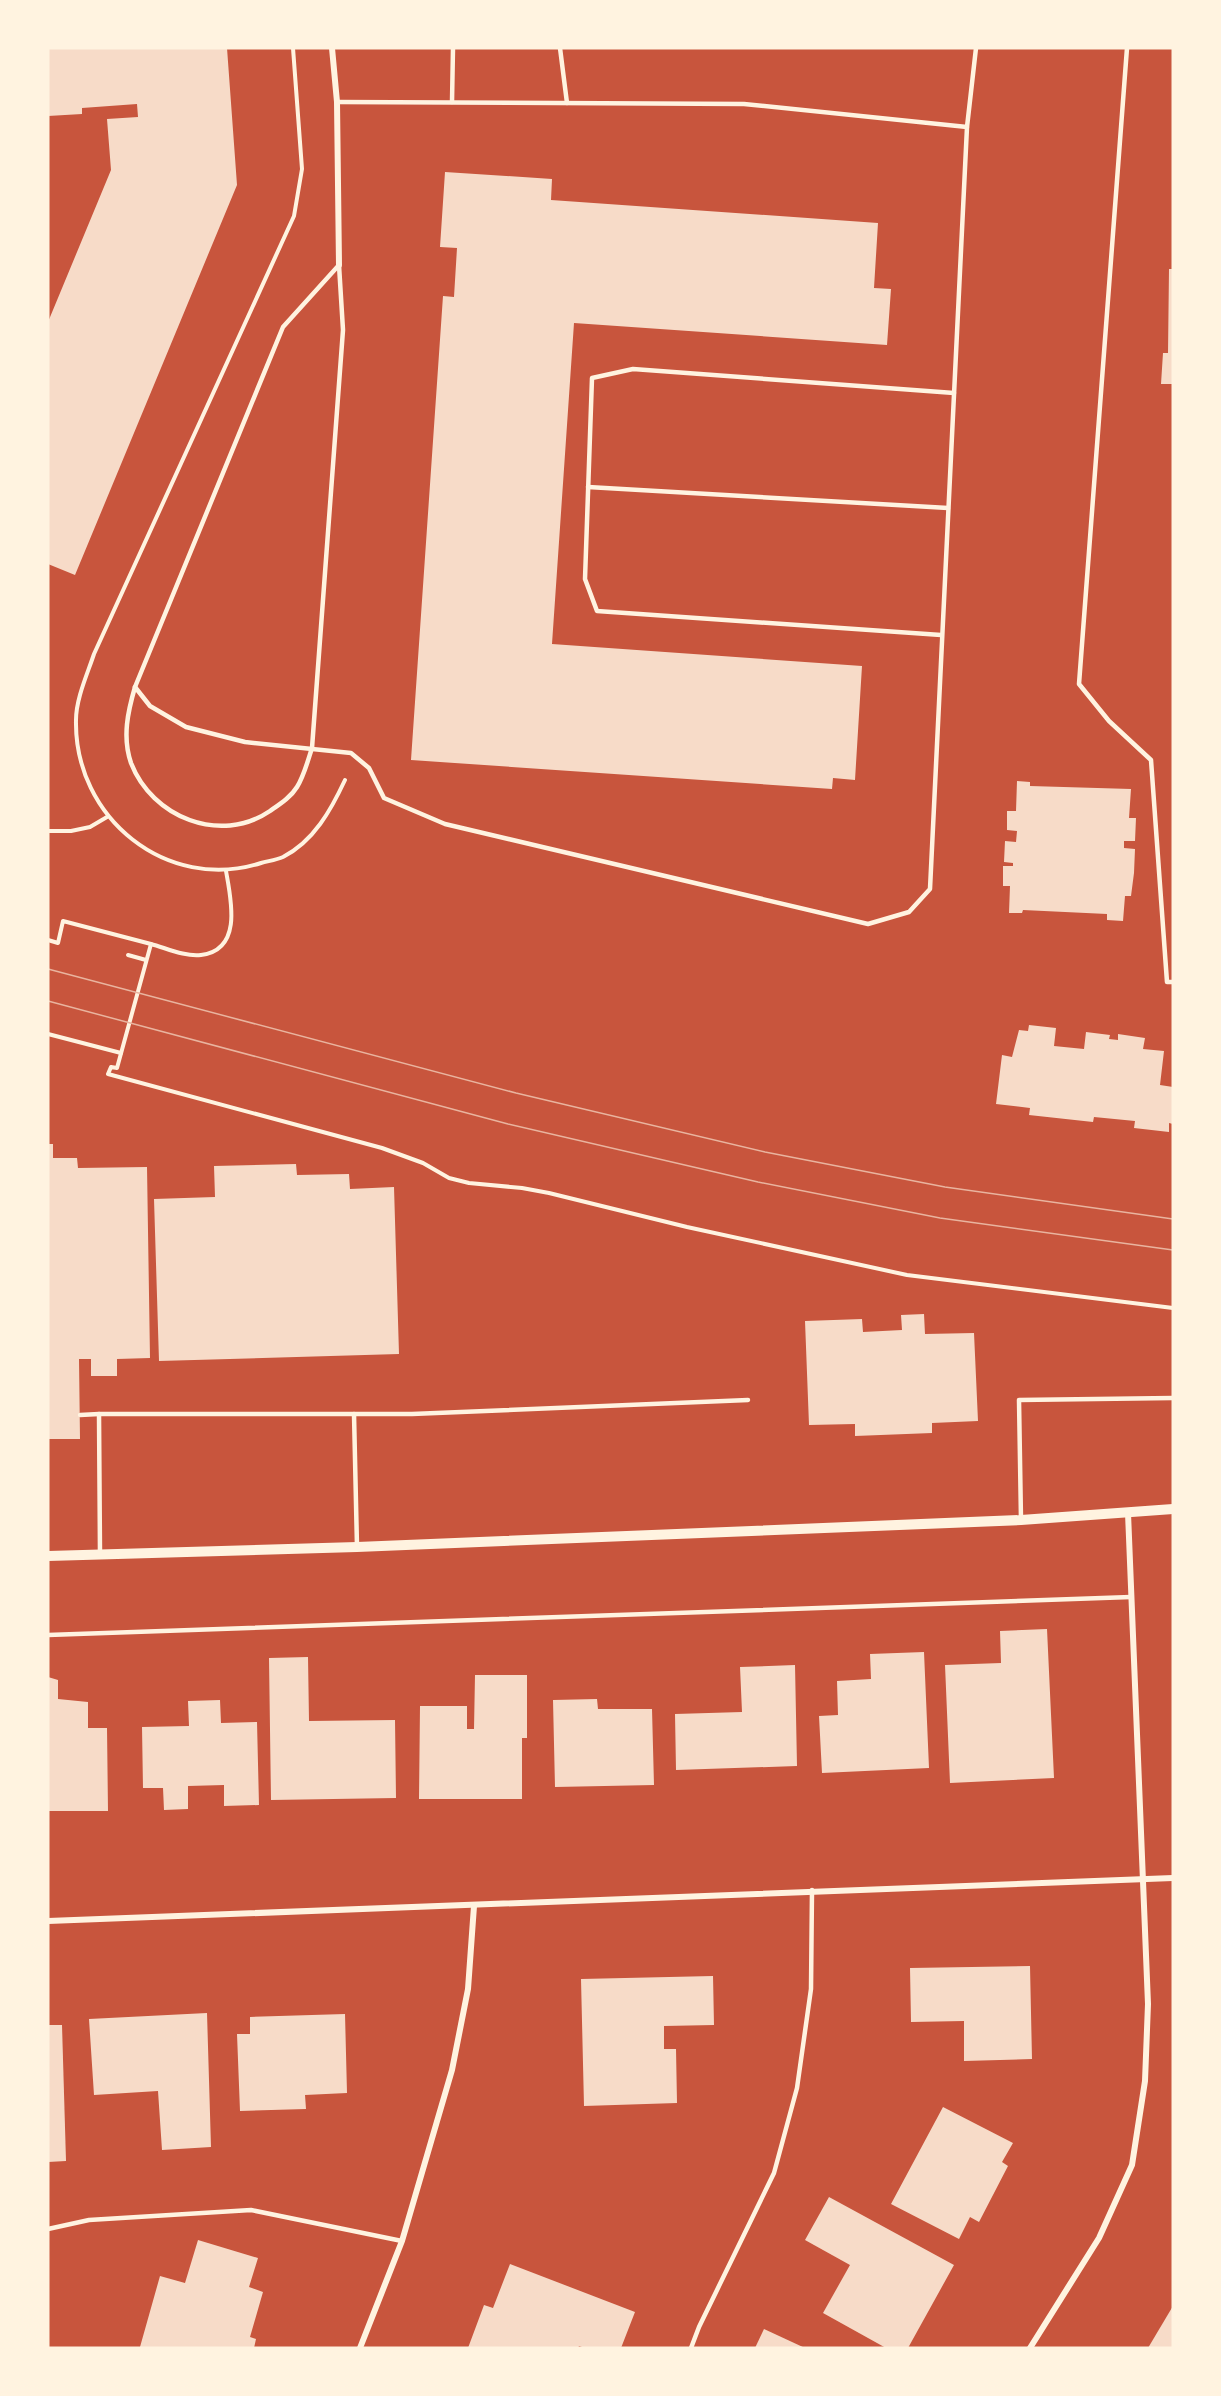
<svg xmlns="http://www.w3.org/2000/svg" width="1221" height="2396" viewBox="0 0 1221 2396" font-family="Roboto,sans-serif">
<rect width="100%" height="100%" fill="#c8553d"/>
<g fill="#f7dbc8">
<path d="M48,48h179l10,137 -162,390 -27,-11v-242l63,-152 -4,-51 31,-2 -1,-13 -55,4v6l-34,2z"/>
<path d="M445,172l107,7 -1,21 327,23 -4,65 17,1 -4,56 -313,-22 -22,321 310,22 -7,114 -22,-2 -1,11 -421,-29 32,-464 11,1 3,-49 -17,-1z"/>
<path d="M1169,269h4v115h-12l2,-31h5z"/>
<path d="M1017,781l13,1v4l101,3 -2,29h7l-1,23h-11v7l11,1 -1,24 -3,23h-6l-2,25 -16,-1v-6l-84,-4 -1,3h-13l1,-27h-7v-20h10v-3l-9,-1 1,-21 11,1 1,-11 -10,-1v-19h9z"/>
<path d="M1029,1025l27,3 -2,18 30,3 2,-17 24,3 -1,4 9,1v-6l27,4 -2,11 21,2 -4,34 13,2v37l-4,-1v9l-35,-4 1,-7 -41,-4 -1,5 -64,-7 1,-7 -34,-4 6,-49 10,2 7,-27 9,1z"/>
<path d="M48,1144h5v14h24l1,10 69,-1 3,191 -33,1v17h-26v-17h-12l1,80h-32z"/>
<path d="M296,1164l1,11 52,-1 1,15 44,-2 5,167 -240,7 -5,-162 61,-2 -1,-31z"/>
<path d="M924,1314l1,20 49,-1 4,88 -46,2v10l-77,3v-12l-46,1 -4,-104 57,-2 1,13 39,-2 -1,-15z"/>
<path d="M1047,1629l7,149 -104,5 -5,-118 56,-2 -1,-32z"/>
<path d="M924,1652l5,116 -107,5 -3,-57 19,-1 -1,-34 34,-2 -1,-25z"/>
<path d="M308,1657l1,64 86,-1 1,78 -125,2 -2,-142z"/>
<path d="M795,1665l2,101 -121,4 -1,-56 67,-2 -2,-45z"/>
<path d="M475,1675h52v63h-5v61h-103l1,-93h47v23h7z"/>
<path d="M48,1677l10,3v19l30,3v26h19l1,83h-60z"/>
<path d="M597,1699l1,10h54l2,76 -99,2 -2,-87z"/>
<path d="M220,1700l1,23 36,-1 2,83 -35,1v-21l-36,1v23l-24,1 -1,-22h-20l-1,-61 47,-1 -1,-25z"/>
<path d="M1030,1966l2,93 -68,2v-40l-53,1 -1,-54z"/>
<path d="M713,1976l1,49 -50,1v23h12l1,54 -93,3 -3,-127z"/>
<path d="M207,2013l4,134 -49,3 -4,-59 -64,4 -5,-76z"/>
<path d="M345,2014l2,79 -42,2 1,14 -66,2 -3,-77h13v-17z"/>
<path d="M48,2025h14l4,136 -18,1z"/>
<path d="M943,2107l70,36 -11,19 6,4 -29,56 -9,-5 -11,22 -68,-35z"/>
<path d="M829,2197l125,68 -46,83h-22l-63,-35 27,-48 -45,-25z"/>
<path d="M198,2240l60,18 -9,29 14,5 -13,45 6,2 -2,9 -114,-1 20,-71 25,7z"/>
<path d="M510,2264l125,48 -14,36h-36l-6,-2 -1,2h-110l16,-43 9,3z"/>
<path d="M1173,2306v42h-25z"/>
<path d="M764,2329l41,19h-50z"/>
</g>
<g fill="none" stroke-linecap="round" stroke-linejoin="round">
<g stroke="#fff3e0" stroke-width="4">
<path d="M293,48l9,121 -8,47 -200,438c-7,21 -18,45 -18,66 -2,98 91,173 185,143 7,-2 15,-3 22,-6 31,-16 48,-47 62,-77"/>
<path d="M48,831h23l19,-4 17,-10"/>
<path d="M48,940l10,3 5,-22 88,23 -34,124 -6,-1 -3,7 274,74 41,15 26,15 20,5 53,5 27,5 138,34 220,48 266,33"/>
<path d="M151,944c15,4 34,13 50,11 42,-5 30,-56 25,-84"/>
<path d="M128,955l18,5"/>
<path d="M48,1034l73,19"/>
</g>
<g stroke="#fff3e0" stroke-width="4.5">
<path d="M560,48l7,55"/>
<path d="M1127,48l-48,636 30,37 42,39 16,222h6"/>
<path d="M337,102l407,2 223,23 9,-79"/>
<path d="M452,102l1,-54"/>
<path d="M339,265l4,65 -31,418c-4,12 -8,28 -15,39 -6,10 -17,17 -27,24 -50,34 -118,6 -139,-48 -9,-26 -3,-52 4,-76l148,-360z"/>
<path d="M588,487l360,21"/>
<path d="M941,635l-344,-24 -12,-32 7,-201 41,-9 321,24"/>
<path d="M135,687l15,19 36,21 59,15 106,11 18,15 15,30 61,26 423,100 41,-12 21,-23 37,-762"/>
<path d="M354,1414l3,133"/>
<path d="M80,1415l19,-1"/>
<path d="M1021,1520l-2,-120 154,-2"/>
<path d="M100,1554l-1,-140h313l336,-14"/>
<path d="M48,1635l1083,-38"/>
<path d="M48,2229l41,-9 162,-10 151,31"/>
<path d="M691,2348l8,-21 75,-154 23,-85 14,-99 1,-99"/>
</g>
<g stroke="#fff3e0" stroke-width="6">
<path d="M332,48l5,54 2,163"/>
<path d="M48,1921l1125,-43"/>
<path d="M360,2348l42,-107 50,-171 16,-81 6,-83"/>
<path d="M1030,2348l69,-110 33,-73 13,-84 3,-77 -20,-491"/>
</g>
<path stroke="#fff3e0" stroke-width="10" d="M48,1556l309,-9 664,-27 152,-11"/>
<g stroke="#e9b49f" stroke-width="1.5">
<path d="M48,969l468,124 249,59 180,35 228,32"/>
<path d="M48,1001l460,123 250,58 182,36 233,32"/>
</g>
</g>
<rect width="1221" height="2396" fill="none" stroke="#fff3e0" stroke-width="99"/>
</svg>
